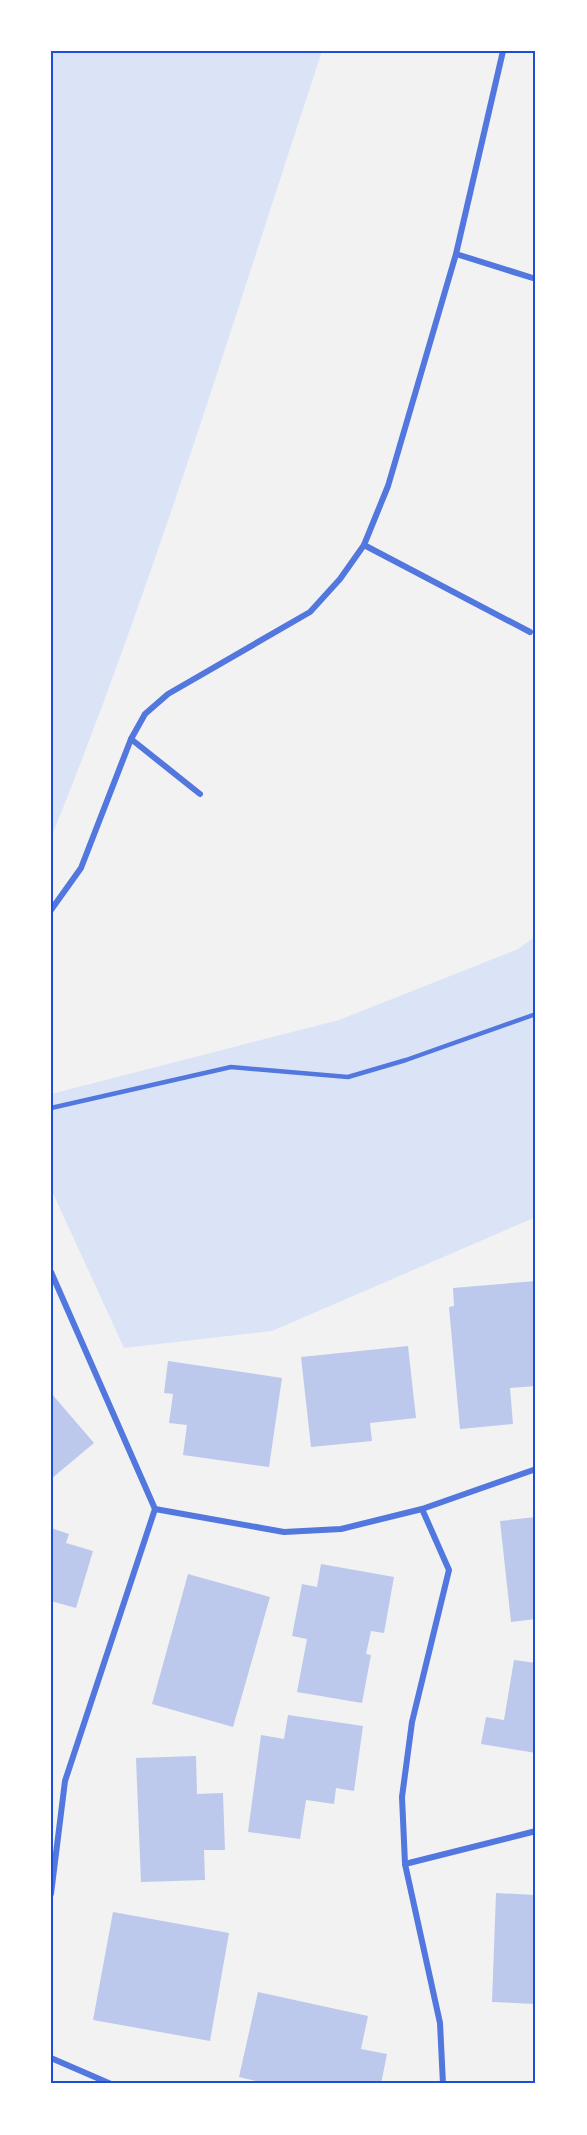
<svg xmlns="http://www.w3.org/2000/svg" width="587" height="2135" viewBox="0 0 587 2135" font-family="Poppins,sans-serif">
<rect width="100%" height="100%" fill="#f2f2f2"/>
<g fill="#dbe4f7">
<path d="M51,51h271c-87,263 -167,530 -271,787z"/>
<path d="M536,936v281l-264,114 -148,17 -73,-159v-95l288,-74 179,-71z"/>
</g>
<g fill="#bdc9ec">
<path d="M536,1281v105l-26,2 3,36 -53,5 -11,-122 5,-1 -1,-18z"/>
<path d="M408,1346l8,72 -46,5 2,18 -61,6 -10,-90z"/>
<path d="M168,1361l114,17 -13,89 -86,-12 4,-30 -18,-2 4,-29 -9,-1z"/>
<path d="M51,1393l43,50 -43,36z"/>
<path d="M536,1517v102l-25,3 -11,-101z"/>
<path d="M51,1528l18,6 -3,9 27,8 -17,57 -25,-7z"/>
<path d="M321,1564l73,13 -10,56 -13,-2 -5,23 5,1 -9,48 -65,-11 10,-53 -15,-3 10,-52 15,3z"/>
<path d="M188,1574l82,23 -37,130 -81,-23z"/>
<path d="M514,1660l22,3v90l-55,-9 5,-27 18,3z"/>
<path d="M288,1715l75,11 -9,65 -18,-3 -2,16 -28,-4 -6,39 -52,-7 13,-97 23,4z"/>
<path d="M196,1756l1,38 26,-1 2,57h-21l1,30 -64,2 -5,-124z"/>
<path d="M496,1893l40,2v109l-44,-2z"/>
<path d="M113,1912l116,21 -19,108 -117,-21z"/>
<path d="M258,1992l110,24 -7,33 26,5 -6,30h-112l-30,-7z"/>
</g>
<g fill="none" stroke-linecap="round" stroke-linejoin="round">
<path stroke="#5277de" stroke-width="4.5" d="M51,1108l180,-41 117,10 58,-17 130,-46"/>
<g stroke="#5277de" stroke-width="6">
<path d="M456,254l80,25"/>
<path d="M364,545l166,87"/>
<path d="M131,739l69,55"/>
<path d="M51,910l30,-42 50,-129 14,-25 23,-20 142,-82 30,-33 24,-34 24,-59 68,-232 47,-203"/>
<path d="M51,1272l104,237 -90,272 -14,113"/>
<path d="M155,1509l129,23 57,-3 81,-20 114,-40"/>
<path d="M422,1509l27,61 -37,152 -10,75 3,67 35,159 3,61"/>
<path d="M405,1864l131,-33"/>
<path d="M51,2058l60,26"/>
</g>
</g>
<rect width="587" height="2135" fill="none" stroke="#ffffff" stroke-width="105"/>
<rect x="52" y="52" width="482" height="2030" fill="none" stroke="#1d4ed8" stroke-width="2"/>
</svg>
